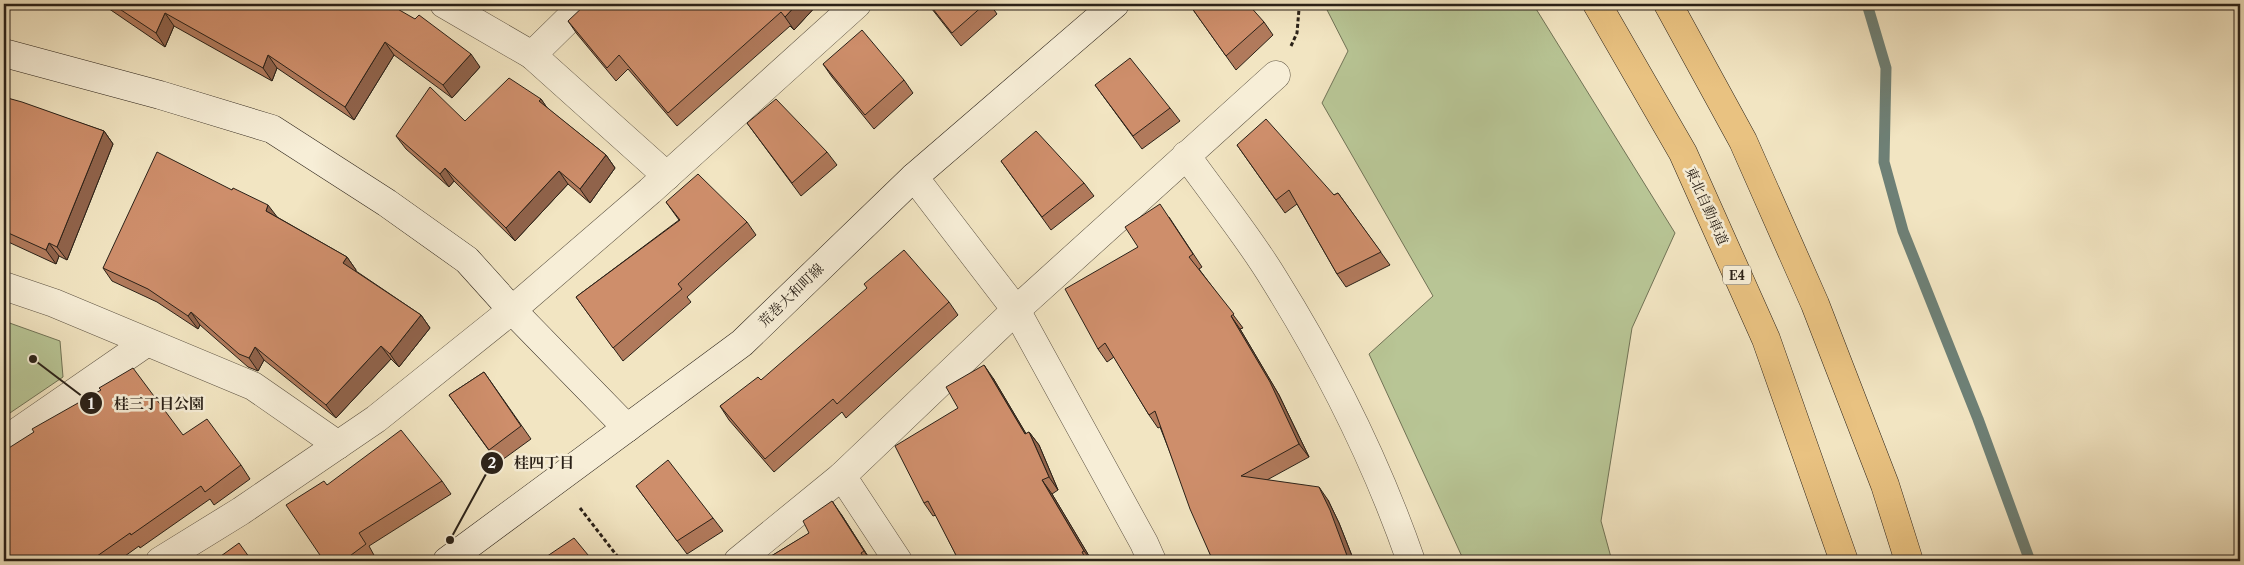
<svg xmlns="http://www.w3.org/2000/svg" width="2244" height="565" viewBox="0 0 2244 565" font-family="'Libre Caslon Text','Noto Serif JP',serif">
<rect width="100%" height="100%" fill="#f2e5c2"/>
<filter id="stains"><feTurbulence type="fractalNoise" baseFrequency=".004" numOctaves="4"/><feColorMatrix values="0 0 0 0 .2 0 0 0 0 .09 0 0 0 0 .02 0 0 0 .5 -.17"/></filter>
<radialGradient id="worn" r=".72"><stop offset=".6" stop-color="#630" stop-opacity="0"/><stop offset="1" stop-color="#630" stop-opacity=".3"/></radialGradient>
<g fill="#b8c595" stroke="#717356">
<path d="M1324,4h209l142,229 -43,95 -31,193 11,40h-148l-95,-207 64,-58 -111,-193 26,-52z"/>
<path d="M4,321l56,20 3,36 -59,40z"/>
</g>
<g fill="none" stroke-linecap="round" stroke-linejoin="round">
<path stroke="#6e8076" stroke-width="11" d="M1867,4l19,64 -2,94 19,69 75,188 52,142"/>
<defs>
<g id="street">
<path d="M444,4l88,51 135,121"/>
<path d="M532,55l52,-51"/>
<path d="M1186,155c29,41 62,81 88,124 55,88 103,184 137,282"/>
<path d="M914,177l102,133 128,233 8,18"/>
<path d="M4,286l50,17 199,83 85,59"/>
<path d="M4,441l142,-98"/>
<path d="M842,476l56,85"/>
<path d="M160,561l81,-50 135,-92 136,-109 138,-119 207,-187"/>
<path d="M738,561l104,-85 174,-166 260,-235"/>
</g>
<g id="secondary">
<path d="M4,53l156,42 112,34 115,74 80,57 45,50 115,118"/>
<path d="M447,561l295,-218 172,-166 201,-173"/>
</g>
<g id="highway">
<path d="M1597,4l86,149 83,186 78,222"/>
<path d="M1668,4l75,137 72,163 70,181 24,76"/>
</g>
</defs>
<use href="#street" stroke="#5c5242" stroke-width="29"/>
<use href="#secondary" stroke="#2a2118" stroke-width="29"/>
<use href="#highway" stroke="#2a2118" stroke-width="29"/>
<g stroke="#2a2118" stroke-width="3" stroke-dasharray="4 2.5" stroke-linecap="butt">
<path d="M1291,46l6,-13 2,-24 -5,-5"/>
<path d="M580,508l41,53"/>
</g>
<use href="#street" stroke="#f7eed7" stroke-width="28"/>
<use href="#secondary" stroke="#f7eed7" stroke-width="28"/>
<use href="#highway" stroke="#e9c281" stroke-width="28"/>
</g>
<g fill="#b17a5c" stroke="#2a2118">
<path d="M70,4h8l-1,3z"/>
<path d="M102,4h287l91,63 -28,31 -58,-43 -40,65 -77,-52 -5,13 -98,-55 -9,21z"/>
<path d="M818,4l-24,26 -4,-4 -113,100 -49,-57 -12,12 -39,-47 -9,-13z"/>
<path d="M928,4h62l7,10 -36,32z"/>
<path d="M1189,4l75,18 9,13 -37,35z"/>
<path d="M823,64l81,16 9,13 -39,36 -42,-52z"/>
<path d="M1095,85l75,23 10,13 -38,28z"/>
<path d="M4,97l100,34 9,13 -46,116 -8,-4 -3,8 -52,-24z"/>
<path d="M541,99l6,9 59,47 9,13 -25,35 -22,-19 -53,57 -61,-60 -5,6 -43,-38 -10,-13 69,-15z"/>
<path d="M747,123l80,29 10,13 -36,31z"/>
<path d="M1237,145l97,50 4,-2 52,72 -44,22 -9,-13 -40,-70 -12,9z"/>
<path d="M1001,161l83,22 10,13 -43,34z"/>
<path d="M232,190l45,27 70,40 9,13v1l65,44 9,13 -31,39 -8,-8 -55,59 -72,-58 -6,11 -10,-4 -48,-42 -2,4 -41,-27 -45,-21 -9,-13z"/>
<path d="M666,202l81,20 9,13 -69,62 4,5 -68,59 -47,-64 103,-77z"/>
<path d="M1169,217l33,50 -3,2 44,59 -3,1 39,66 30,62 -42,23 61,20 11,23 15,38h-141l-53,-134 -2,1 -9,-13 -35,-58 -7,5 -9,-13 40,-102z"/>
<path d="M949,302l9,13 -112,103 -4,-6 -68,60 -45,-52 -9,-14 41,-26z"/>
<path d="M484,372l47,67 -33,24 -49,-68z"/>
<path d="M993,378l33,56 3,-2 10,13 19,45 -6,4 40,67h-133l-23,-46 -3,1 -9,-13 34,-95z"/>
<path d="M183,435l58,30 9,14 -36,26 -4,-6 -70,49 -1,-2 -21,15h-114z"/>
<path d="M442,481l9,13 -82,52 6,11 -6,4h-45l3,-76z"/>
<path d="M636,486l77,32 10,13 -36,23z"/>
<path d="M841,514l30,47h-108z"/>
</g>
<g fill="#90634b" stroke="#2a2118">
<path d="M797,4h21l-24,26 -9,-13z"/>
<path d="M165,13l9,13 -9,21 -9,-14z"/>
<path d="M385,42l9,13 -40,65 -9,-13z"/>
<path d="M471,54l9,13 -28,31 -9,-13z"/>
<path d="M268,55l9,13 -5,13 -9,-13z"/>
<path d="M541,99l9,13 -11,-11z"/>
<path d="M104,131l9,13 -46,116 -10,-13z"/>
<path d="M606,155l9,13 -25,35 -10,-14z"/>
<path d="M445,168l9,13 -5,6 -9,-13z"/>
<path d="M559,171l9,13 -53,57 -9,-13z"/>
<path d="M268,205l10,13 -12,-7z"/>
<path d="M49,243l10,13 -3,8 -10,-14z"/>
<path d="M347,257l9,13 -3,6 -10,-13z"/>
<path d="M191,312l9,13 -2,4 -10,-13z"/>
<path d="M421,315l9,13 -31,39 -9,-13z"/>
<path d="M1231,316l9,13 39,66 30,62 -10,-13z"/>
<path d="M381,346l10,13 -55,59 -10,-13z"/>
<path d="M255,347l9,13 -6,11 -9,-13z"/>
<path d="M984,365l9,13 41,69 -9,-13z"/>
<path d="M1029,432l10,13 19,45 -9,-13z"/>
<path d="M1042,480l10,14 40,67 -8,-10z"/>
<path d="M1319,487l9,13 11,23 15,38h-5z"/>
<path d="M832,501l9,13 30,47 -7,-10z"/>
</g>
<g fill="#ce8e6b" stroke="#2a2118">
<path d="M112,4h277l26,15 4,-4 52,39 -28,31 -58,-43 -40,65 -77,-52 -5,13 -98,-55 -9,20z"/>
<path d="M586,4h211l-12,13 -4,-5 -113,101 -49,-58 -12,13 -39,-47z"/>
<path d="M929,4h56l-33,29z"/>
<path d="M1189,4h59l16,18 -38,34z"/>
<path d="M862,30l42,50 -39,35 -42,-51z"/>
<path d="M1130,58l40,50 -37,28 -38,-51z"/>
<path d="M509,78l32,21 -2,2 67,54 -26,34 -21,-18 -53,57 -61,-60 -5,6 -44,-38 34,-49 35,34z"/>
<path d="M4,97l18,5 82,29 -47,116 -8,-4 -3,7 -42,-19z"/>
<path d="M776,99l51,53 -35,31 -45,-60z"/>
<path d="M1266,119l68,76 4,-2 43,59 -44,22 -48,-84 -13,10 -39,-55z"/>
<path d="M1036,131l48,52 -42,34 -41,-56z"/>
<path d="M157,152l75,38 1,-2 35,17 -2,6 81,46 -4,6 78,52 -31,39 -9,-8 -55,59 -71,-58 -6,11 -10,-4 -48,-42 -3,4 -40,-27 -45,-21z"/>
<path d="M698,174l49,48 -69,62 4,5 -69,59 -37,-51 104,-77 -14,-18z"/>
<path d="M1160,204l33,50 -4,3 45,57 -3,2 39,66 29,62 -58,32 78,11 11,23 19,51h-124l-1,-2 -4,2h-7l-23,-52 -35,-98 -6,4 -44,-72 -7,6 -33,-60 73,-42 -13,-20z"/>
<path d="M904,250l45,52 -112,102 -4,-5 -68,60 -45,-53 38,-29 3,3 106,-92 -3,-4z"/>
<path d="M984,365l41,69 4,-2 20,45 -7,3 42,71 -2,1 5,9h-128l-31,-60 -4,2 -29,-57 63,-38 -12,-21z"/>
<path d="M133,368l50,67 24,-16 34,46 -36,27 -4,-6 -70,49 -1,-2 -40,28h-86v-110l30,-19 -2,-3 69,-39 -2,-2z"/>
<path d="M484,372l37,54 -32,24 -40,-55z"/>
<path d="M401,430l41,51 -83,52 7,11 -23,17h-19l-38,-56 38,-24 3,4z"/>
<path d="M668,460l45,58 -36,23 -41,-55z"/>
<path d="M832,501l32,50 -3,2 5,8h-103l46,-28 -6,-12z"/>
<path d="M574,538l19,23h-53z"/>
<path d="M239,543l13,18h-38z"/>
</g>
<g text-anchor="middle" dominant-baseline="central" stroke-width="5" stroke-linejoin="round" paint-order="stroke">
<rect fill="#f7eed7" stroke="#685e51" stroke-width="1" x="1723" y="265.5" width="28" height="19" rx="4"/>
<g font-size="12" font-weight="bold" fill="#2a2118">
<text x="1737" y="275">E4</text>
</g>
<g font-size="14" fill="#2a2118" stroke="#f7eed7">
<text transform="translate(1707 206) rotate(66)">東北自動車道</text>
<text transform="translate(791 295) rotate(-44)">荒巻大和町線</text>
</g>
</g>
<path fill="none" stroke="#2a2118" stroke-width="2" d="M33 359L91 403M450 540L492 463"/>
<g fill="#2a2118" stroke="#f7eed7" stroke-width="2">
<circle cx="33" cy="359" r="5"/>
<circle cx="450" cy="540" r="5"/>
<circle cx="91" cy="403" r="12"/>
<circle cx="492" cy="463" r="12"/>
</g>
<g font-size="15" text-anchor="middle" font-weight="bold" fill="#fff">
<text x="91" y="409">1</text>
<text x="492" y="468">2</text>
</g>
<g font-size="15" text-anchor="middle" font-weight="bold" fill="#2a2118" stroke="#f7eed7" stroke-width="5" stroke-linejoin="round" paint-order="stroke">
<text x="159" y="409">桂三丁目公園</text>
<text x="544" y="468">桂四丁目</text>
</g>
<rect width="2244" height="565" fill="none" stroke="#f2e5c2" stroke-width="20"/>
<rect x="5" y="5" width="2234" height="555" fill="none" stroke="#2a2118" stroke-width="2.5"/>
<rect x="10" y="10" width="2224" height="545" fill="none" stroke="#2a2118"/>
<rect width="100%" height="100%" filter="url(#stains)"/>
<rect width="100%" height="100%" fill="url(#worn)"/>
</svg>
